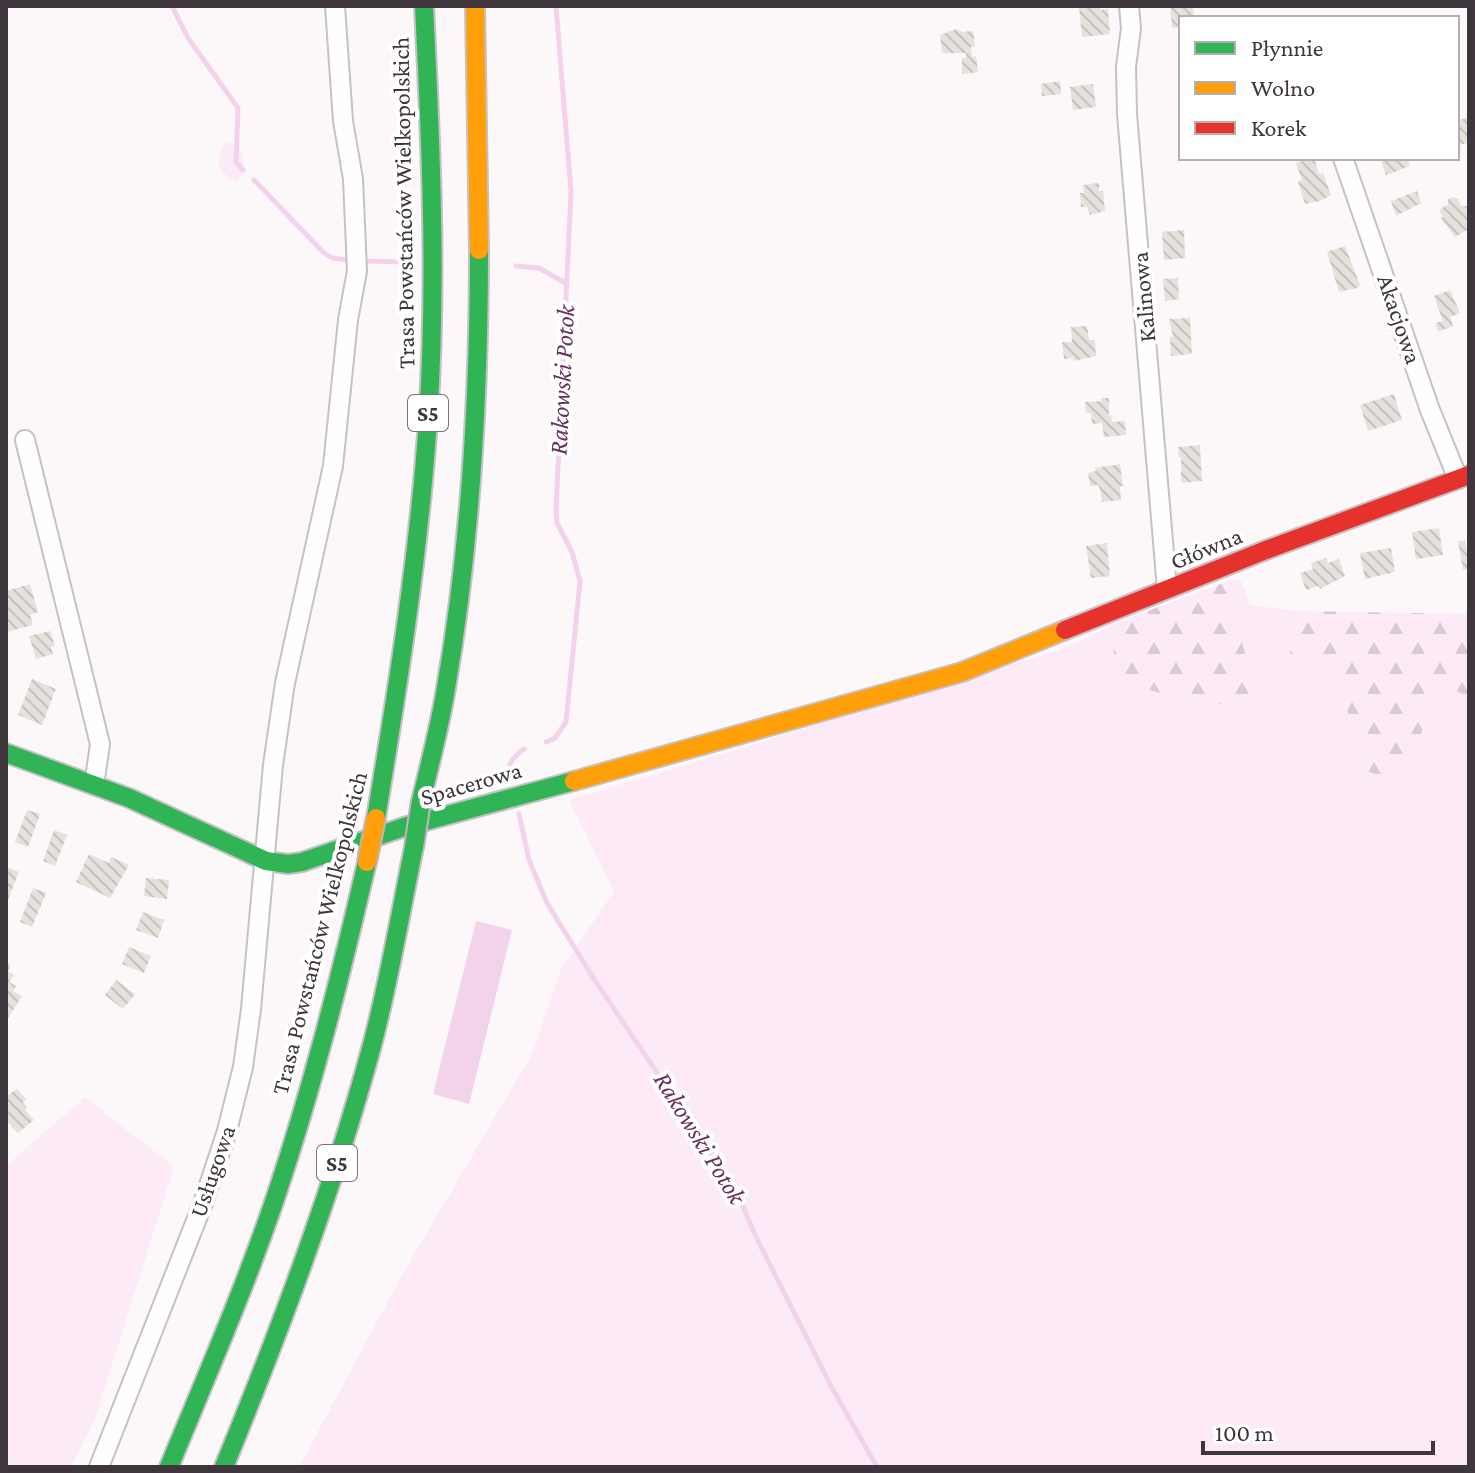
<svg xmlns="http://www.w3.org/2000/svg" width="1475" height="1473" viewBox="0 0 1475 1473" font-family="'Crimson Pro',serif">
<defs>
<pattern id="forest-firs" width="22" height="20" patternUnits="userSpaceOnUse" patternTransform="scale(2)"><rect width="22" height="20" fill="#fcebf7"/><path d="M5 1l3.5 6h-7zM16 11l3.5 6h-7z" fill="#d9cad5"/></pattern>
<pattern id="building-back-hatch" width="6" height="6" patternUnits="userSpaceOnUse" patternTransform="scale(2)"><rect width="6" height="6" fill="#e5e2dd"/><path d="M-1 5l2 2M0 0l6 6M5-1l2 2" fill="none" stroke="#c6c2bf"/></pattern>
</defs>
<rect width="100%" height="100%" fill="#fcf8fa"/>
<g fill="#fcebf7">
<path d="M226,142l13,4c6,14 8,25 -3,37 -19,-13 -22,-21 -10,-41z"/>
<path d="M1240,579l10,26 50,6 -11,46 10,6 31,-1 39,110 39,12 27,-104 34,17v770h-1170l103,-192 130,-221 28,-83 54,-80 -45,-91c132,-40 264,-79 395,-122 50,-16 104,-25 148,-54l140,56 -26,-98z"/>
<path d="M85,1097l89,70 -80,255 -23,45h-65v-301z"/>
</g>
<g fill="url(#forest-firs)">
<path d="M1226,582l26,98 -8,28 -66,-10 -35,-10 -28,-19 -3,-45z"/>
<path d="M1300,611l169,3v83l-34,-16 -27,104 -39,-13 -39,-110 -31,1 -10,-6z"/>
</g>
<path fill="#f3d2eb" d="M476,921l36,9 -43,174 -36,-10z"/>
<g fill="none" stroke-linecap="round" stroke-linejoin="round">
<g stroke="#f3d2eb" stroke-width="5">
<path d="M172,6l16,32 50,70 -2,54 7,8"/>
<path d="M254,180l69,72 9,6 17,2"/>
<path d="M365,261l39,1"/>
<path d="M516,266l23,2 28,16"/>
<path d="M546,742l9,-4 11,-16 14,-141 -8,-29 -15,-29 -1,-13 15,-318 -15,-186"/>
<path d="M508,777c0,-14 5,-20 16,-28"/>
<path d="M519,814l10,46 18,43 45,73 144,214 20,47 75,149 46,81"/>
</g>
</g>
<g fill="url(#building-back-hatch)">
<path d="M1092,6h7l1,4 8,-1 2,25 -28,3 -3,-30z"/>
<path d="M1170,6h23l1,12h-13v9l-9,1z"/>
<path d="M956,29l6,3 11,-1 2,15 -4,1 1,10 4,-1 2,16 -16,2v-16h4v-5h-24l-2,-18z"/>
<path d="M1060,81l1,13 -19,2 -1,-12z"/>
<path d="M1093,84l3,23 -23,3 -3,-23z"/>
<path d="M1469,117v25l-9,3 -3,-7v-17z"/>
<path d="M1314,158l5,16 4,-1 8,22 -11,6 -15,3 -7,-22 4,-2 -6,-17z"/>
<path d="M1380,158h27l3,8 -24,9z"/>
<path d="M1099,183v8h4l2,20 -15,4 -3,-8h-6l-1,-14h4l-1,-8z"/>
<path d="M1417,191l4,12 -25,13 -5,-15z"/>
<path d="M1453,197l5,2 3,7h8v23l-14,8 -14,-19 2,-1 -4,-7 9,-6v-5z"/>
<path d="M1184,230l1,28 -21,2 -2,-28z"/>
<path d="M1345,246l15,39 -3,3 -18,4 -12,-40z"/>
<path d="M1178,278l1,21 -14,2 -2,-22z"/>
<path d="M1450,290l10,23 -10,4 3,9 -15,6 -3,-9 8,-2 -9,-25z"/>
<path d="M1190,318l2,36 -21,2 -1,-19h3l-4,-18z"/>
<path d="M1087,326l2,14h6l1,16 -22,5 -1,-3 -9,1 -2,-17h10l-1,-15z"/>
<path d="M1394,394l8,26 -34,11 -8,-26z"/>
<path d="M1101,398h8v18l2,-1 1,7 13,-1 1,14 -22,2 -2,-14 -10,1 -1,-11h-5l-1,-11 16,-1z"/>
<path d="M1200,445l2,36 -21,2v-26h-2l-1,-10z"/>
<path d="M1120,464l3,22h-3l1,14 -19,2 -2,-13 -2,-4 -8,1 -2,-13 8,-2 -1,-3z"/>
<path d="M1439,528l4,27 -27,4 -4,-27z"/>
<path d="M1458,541h7l2,10h2v18l-6,1z"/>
<path d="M1107,543l3,33 -19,2 -5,-32z"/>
<path d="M1391,548l4,24 -30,7 -5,-26z"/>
<path d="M1326,558l2,5 11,-4 6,17 -25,13 -1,-3 -13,4 -6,-17 13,-4 -2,-6z"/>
<path d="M30,584l8,28 -8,3 3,10 -27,7v-41z"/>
<path d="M50,631l5,15 -4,1 2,7 -17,5 -7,-23z"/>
<path d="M32,679l24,10 -14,36 -24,-10z"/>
<path d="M27,810l13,4 -12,33 -13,-5z"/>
<path d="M54,830l13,5 -12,31 -12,-5z"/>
<path d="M89,854l20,9 2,-6 18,8 -19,33 -34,-16z"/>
<path d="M7,867l12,5 -13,33v-36z"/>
<path d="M146,878l23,2 -2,19 -23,-3z"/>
<path d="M33,888l13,5 -14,34 -12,-5z"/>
<path d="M143,912l21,8 -6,18 -22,-8z"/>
<path d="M129,947l22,9 -7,17 -22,-9z"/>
<path d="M6,962l5,3 -3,6 6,4 -5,7 7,4 -3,5 9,5 -16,25z"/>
<path d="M116,980l19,14 -12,15 -18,-14z"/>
<path d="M17,1089l9,10 -3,4 4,5 -2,2 9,10 -16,13 -12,-13v-24z"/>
</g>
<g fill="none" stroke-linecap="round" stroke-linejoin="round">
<defs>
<g id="street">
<path d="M1129,6l2,22 -5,39 1,47 40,475"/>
<path d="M1343,158l87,252 28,69"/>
<path d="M25,440l75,304 -6,41"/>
<path d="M99,1467l104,-264 24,-72 16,-64 8,-58 22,-244 12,-82 48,-217 15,-146 9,-49 -4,-92 -10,-58 -8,-115"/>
</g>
<g id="fast">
<path d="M6,753l123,45 137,63 22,3 14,-2 105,-36 167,-45"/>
<path d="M421,801c9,-38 19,-75 25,-113 25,-144 33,-292 33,-438"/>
<path d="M376,818c22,-132 43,-265 52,-398 9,-138 3,-276 -4,-414"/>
<path d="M169,1467c37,-90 76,-179 107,-271 37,-110 65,-222 91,-334"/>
<path d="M224,1467c56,-137 108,-275 147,-418 18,-66 29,-135 43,-202"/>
</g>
<g id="slow">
<path d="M475,6l4,244"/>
<path d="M574,781l388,-109 103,-42"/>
</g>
<path id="jam" d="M1065,630l201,-80 203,-75"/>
</defs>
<use href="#street" stroke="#c7c0c5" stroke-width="22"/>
<use href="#fast" stroke="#c7c0c5" stroke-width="22"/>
<use href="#slow" stroke="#c7c0c5" stroke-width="22"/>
<use href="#jam" stroke="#c7c0c5" stroke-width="22"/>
<use href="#street" stroke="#fffefe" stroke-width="18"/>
<use href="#fast" stroke="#30b455" stroke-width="18"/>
<use href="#slow" stroke="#ff9f0a" stroke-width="18"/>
<use href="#jam" stroke="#e5322d" stroke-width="18"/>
<defs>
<path id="fast-bridge" d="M414,847l7,-46"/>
<path id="slow-bridge" d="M367,862l9,-44"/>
</defs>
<use href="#fast-bridge" stroke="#c3b3bf" stroke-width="22" stroke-linecap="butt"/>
<use href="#slow-bridge" stroke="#c3b3bf" stroke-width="22" stroke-linecap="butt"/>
<use href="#fast-bridge" stroke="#30b455" stroke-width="18"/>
<use href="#slow-bridge" stroke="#ff9f0a" stroke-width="18"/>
</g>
<g text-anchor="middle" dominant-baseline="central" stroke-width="8" stroke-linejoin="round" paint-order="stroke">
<g fill="#fff" stroke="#797277" stroke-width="2">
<rect x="408" y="395" width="40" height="36" rx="6"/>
<rect x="317" y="1145" width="40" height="36" rx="6"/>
</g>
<g font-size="22" font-weight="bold" fill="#3f353d">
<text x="428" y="413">S5</text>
<text x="337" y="1163">S5</text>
</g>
<g font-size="24" fill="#3f353d" stroke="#fff">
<text transform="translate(403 203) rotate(-91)">Trasa Powstańców Wielkopolskich</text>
<text transform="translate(1143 297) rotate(-95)">Kalinowa</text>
<text transform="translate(1400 319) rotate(71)">Akacjowa</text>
<text transform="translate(1206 548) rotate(-22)">Główna</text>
<text transform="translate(471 783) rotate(-16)">Spacerowa</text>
<text transform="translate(319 933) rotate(-76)">Trasa Powstańców Wielkopolskich</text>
<text transform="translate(212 1171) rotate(-71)">Usługowa</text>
</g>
<g font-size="26" font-style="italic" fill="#68315e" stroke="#fff">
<text transform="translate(562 380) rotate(-87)">Rakowski Potok</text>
<text transform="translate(700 1138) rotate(58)">Rakowski Potok</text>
</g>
</g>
<rect width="1475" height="1473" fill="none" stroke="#3f353d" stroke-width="16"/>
<rect x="1179" y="16" width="280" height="144" fill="#ffffff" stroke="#b2aeb1" stroke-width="2"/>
<rect x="1195" y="42" width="40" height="12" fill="#30b455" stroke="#b2aeb1" stroke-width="2"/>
<text x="1251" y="56" font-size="24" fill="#3f353d">Płynnie</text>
<rect x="1195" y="82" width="40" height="12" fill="#ff9f0a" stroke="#b2aeb1" stroke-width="2"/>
<text x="1251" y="96" font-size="24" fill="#3f353d">Wolno</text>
<rect x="1195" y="122" width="40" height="12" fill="#e5322d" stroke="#b2aeb1" stroke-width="2"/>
<text x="1251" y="136" font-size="24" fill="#3f353d">Korek</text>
<path d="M1203 1441v12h230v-12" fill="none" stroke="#3f353d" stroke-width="4"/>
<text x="1215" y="1441" font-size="24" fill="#3f353d" stroke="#ffffff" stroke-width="6" paint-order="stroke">100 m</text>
</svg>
